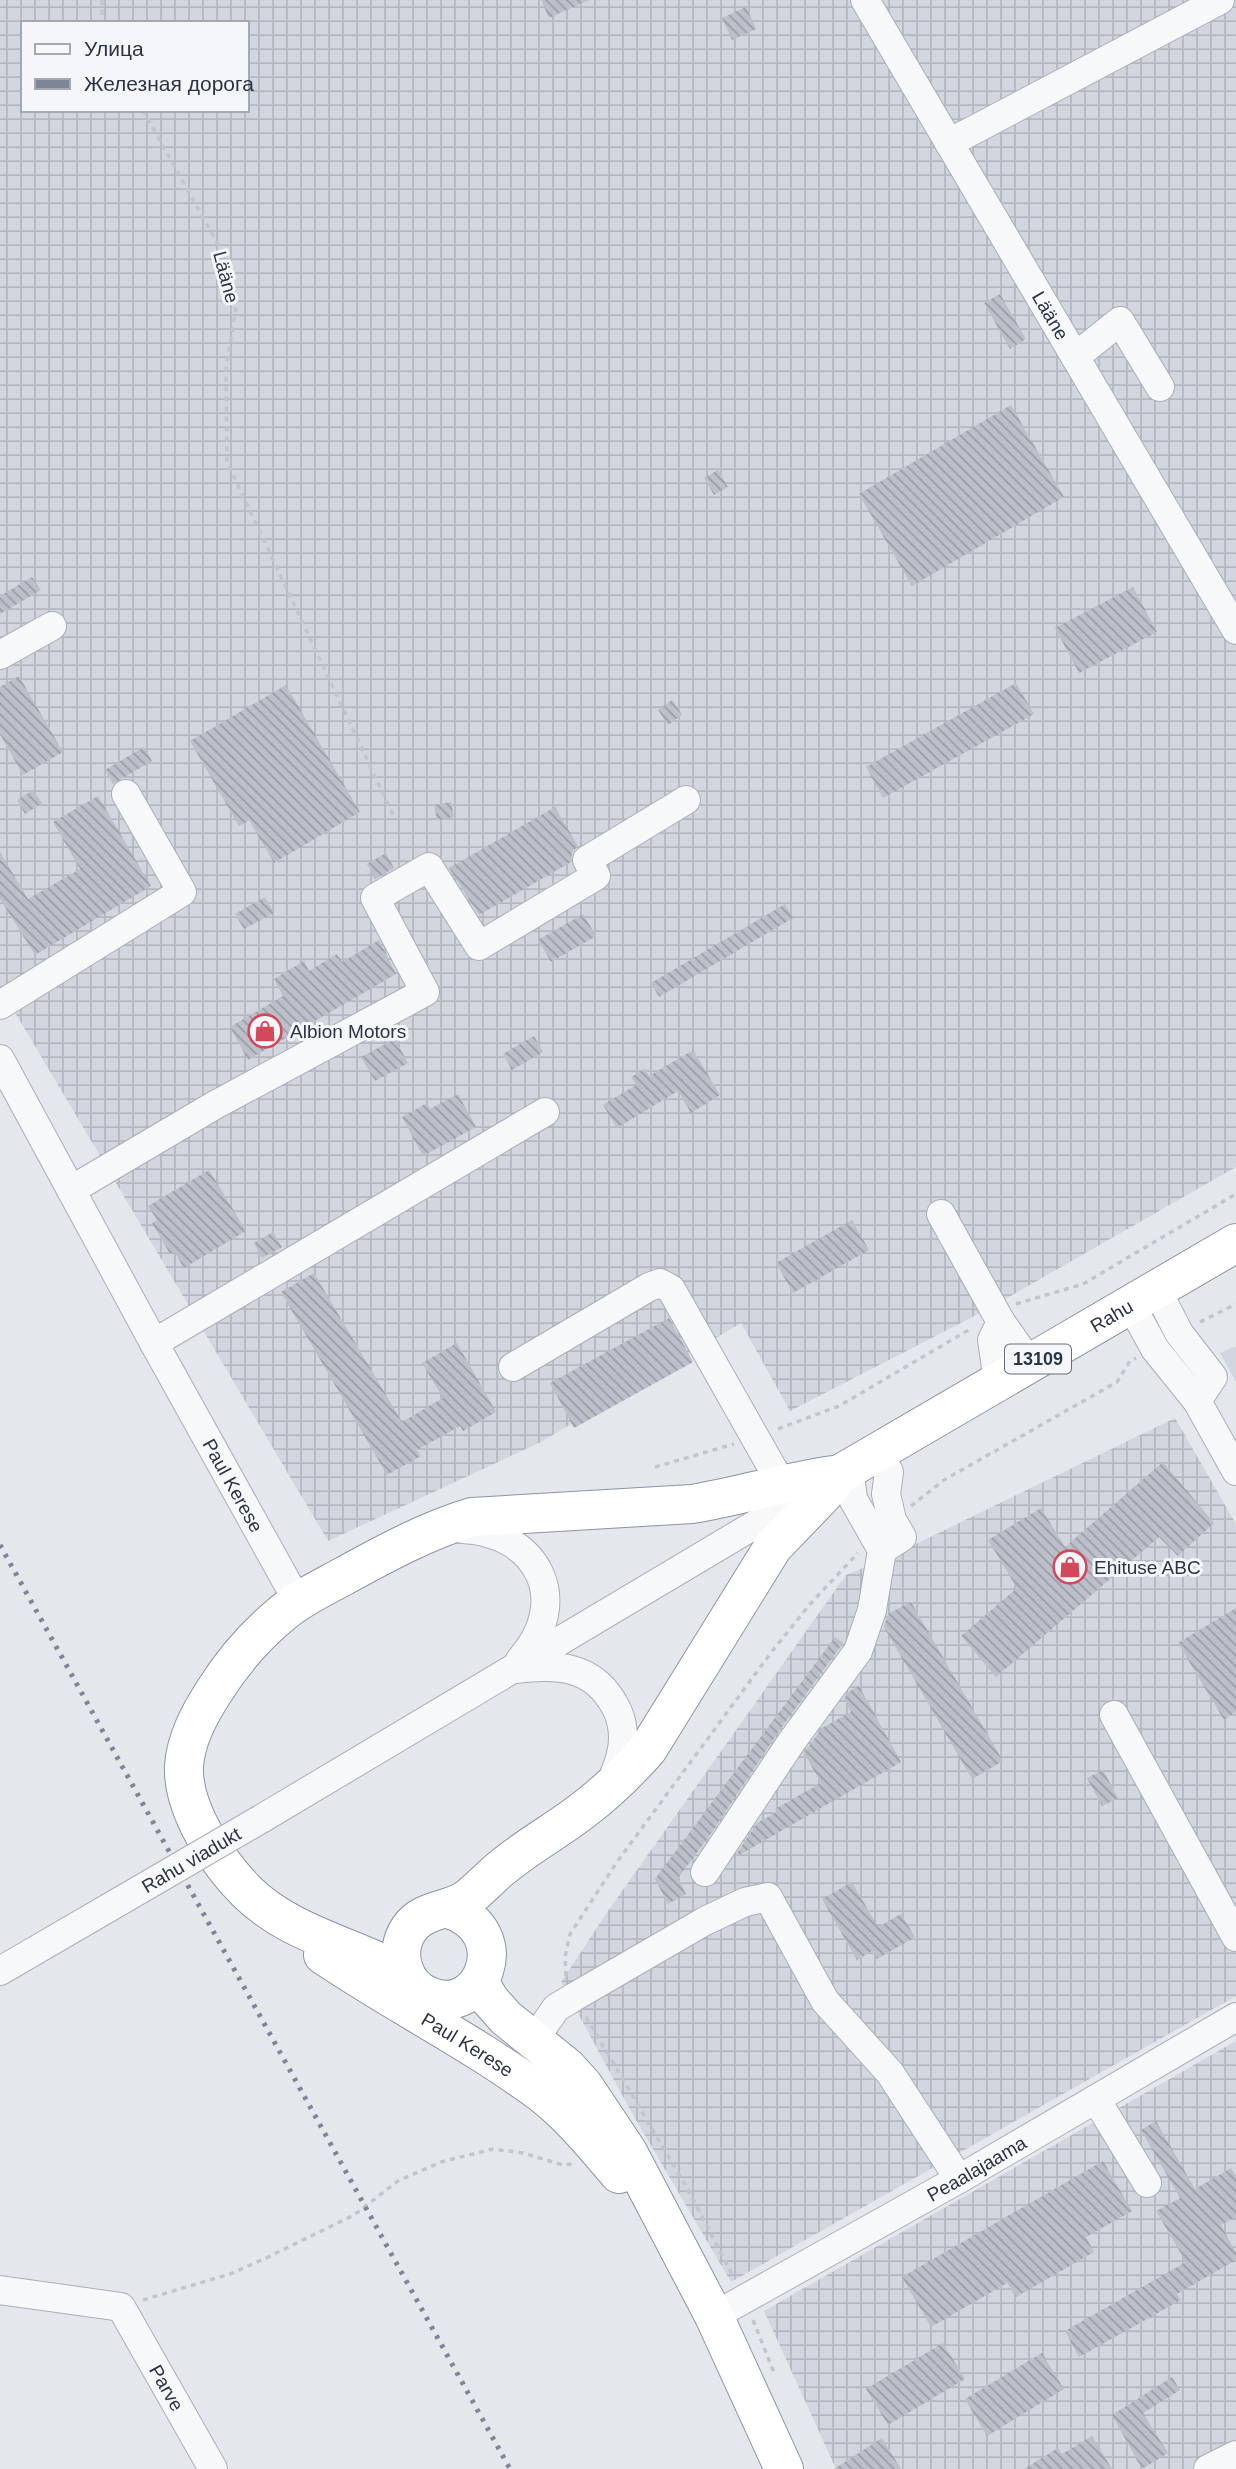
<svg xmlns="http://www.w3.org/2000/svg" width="1236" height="2469" viewBox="0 0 1236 2469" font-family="Helvetica,sans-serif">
<defs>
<pattern id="industrial-grid" width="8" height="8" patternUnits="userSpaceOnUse" patternTransform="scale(1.75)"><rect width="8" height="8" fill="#d2d6de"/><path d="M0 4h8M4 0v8" fill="none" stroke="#b4b8c0"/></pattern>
<pattern id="building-back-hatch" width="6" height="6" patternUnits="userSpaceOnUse" patternTransform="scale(1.75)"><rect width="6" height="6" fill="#bbc0ca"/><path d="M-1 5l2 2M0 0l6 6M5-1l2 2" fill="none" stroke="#989da6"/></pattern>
</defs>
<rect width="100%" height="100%" fill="#e4e7ec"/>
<path fill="#d2d6de" d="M1236,1346v36l-16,-29z"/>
<g fill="url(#industrial-grid)" fill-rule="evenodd">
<path d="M0,0h1236v1167l-250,143 -196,101 -49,-88 -200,119 -213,99 -328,-554zM23,23h224v87h-224z"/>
<path d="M1175,1418l61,106v472l-505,286 -98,-167 -72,-133 47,-71 238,-336 39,-16z"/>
<path d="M1236,2041v428h-400l-72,-158z"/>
</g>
<g fill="url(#building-back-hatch)">
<path d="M541,0h48l-40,18z"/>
<path d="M746,7l10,22 -24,11 -10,-22z"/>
<path d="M1000,294l26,45 -16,10 -26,-46z"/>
<path d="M1011,405l53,92 -152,89 -53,-92z"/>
<path d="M718,470l10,17 -14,8 -10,-17z"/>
<path d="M32,577l9,13 -41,24v-18z"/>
<path d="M1133,587l24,45 -78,41 -24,-45z"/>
<path d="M19,676l44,76 -40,23 -23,-41v-47z"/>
<path d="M1016,683l18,31 -151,84 -17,-31z"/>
<path d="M286,685l74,127 -86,51 -25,-43 -10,6 -49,-85z"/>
<path d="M672,700l10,15 -14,10 -10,-15z"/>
<path d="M144,747l8,14 -39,23 -8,-14z"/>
<path d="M33,790l9,13 -17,11 -8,-14z"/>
<path d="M98,796l53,90 -116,69 -35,-56v-47l28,47 52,-30 -27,-47z"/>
<path d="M451,802l3,15 -17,3 -3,-15z"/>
<path d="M555,807l23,39 -6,6 -1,10 -92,53 -30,-47z"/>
<path d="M386,853l8,15 -19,11 -8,-15z"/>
<path d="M265,897l9,16 -30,16 -9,-15z"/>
<path d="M785,904l8,14 -134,79 -8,-14z"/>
<path d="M583,914l13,22 -45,26 -13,-22z"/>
<path d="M379,940l17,34 -148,86 -18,-33 53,-31 -9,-17 30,-18 5,10 28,-17 5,8z"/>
<path d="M534,1036l9,16 -31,18 -9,-16z"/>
<path d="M395,1039l13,24 -33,18 -14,-24z"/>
<path d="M693,1050l27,45 -29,18 -13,-22 -61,37 -14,-23 33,-20 -5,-8 14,-8 4,7z"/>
<path d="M458,1094l18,33 -53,29 -21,-39 25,-14 3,6z"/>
<path d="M209,1170l37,61 -62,37 -10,-17 -4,3 -18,-31 5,-3 -9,-14z"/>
<path d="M852,1220l17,30 -76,43 -17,-30z"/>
<path d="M273,1232l9,15 -20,11 -8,-15z"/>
<path d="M314,1273l88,149 41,-24 -21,-35 35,-20 39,69 -33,19 -3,-5 -43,24 4,6 -34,19 -106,-183z"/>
<path d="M669,1318l24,44 -119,66 -24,-45z"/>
<path d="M1163,1462l51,61 -36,33 -19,-19 -163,140 -35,-41 56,-48 -29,-48 53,-32 24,39z"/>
<path d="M911,1602l92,159 -31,18 -88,-152 4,-13z"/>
<path d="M1236,1608v104l-12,8 -46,-77z"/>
<path d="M835,1637l8,6 -64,88 -69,104 -32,43 8,16 -18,10 -13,-25z"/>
<path d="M859,1686l42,76 -167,96 23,-35 20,-11 -2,-3 46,-26 -17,-30 18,-25 29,-16 -7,-14 6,-7z"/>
<path d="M1103,1770l15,28 -16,8 -15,-28z"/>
<path d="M852,1882l26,45 23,-13 14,23 -38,22 -5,-8 -15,9 -35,-61z"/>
<path d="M1156,2121l39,68 36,-21 5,8v41l-15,8 15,28v7l-59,34 4,6 -102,57 -14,-26 121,-69 -30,-51 24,-13 -39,-68z"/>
<path d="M1103,2161l29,50 -46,26 8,15 -78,45 -9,-14 -76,44 -29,-50z"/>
<path d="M943,2343l22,36 -77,46 -22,-36z"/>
<path d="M1042,2353l22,36 -77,47 -22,-37z"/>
<path d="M1172,2377l8,13 -37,23 25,40 -26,16 -30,-54z"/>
<path d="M1092,2436l20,33h-88l34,-21 4,6z"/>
<path d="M882,2438l19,31h-67z"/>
</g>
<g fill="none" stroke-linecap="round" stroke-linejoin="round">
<defs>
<g id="minor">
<path id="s1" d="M865,0l371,630"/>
<path d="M949,143l271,-143"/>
<path d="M1075,357l45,-36 40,66"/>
<path d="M0,655l52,-29"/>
<path d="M0,1005l182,-113 -56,-98"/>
<path id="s2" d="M0,1059l154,284 144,259"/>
<path d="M71,1190l144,-85 210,-113 -50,-94 54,-31 50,79 117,-70 -9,-16 99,-60"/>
<path d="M941,1214l60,108 29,41"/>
<path d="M1157,1290l22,43 34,44 -16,24"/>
<path d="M1131,1305l24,44 42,52 39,70"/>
<path d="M154,1343l391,-231"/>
<path d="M513,1367l136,-80 11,-4 11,6 111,196"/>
<path d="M998,1382l-6,-42 9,-18"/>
<path d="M879,1451l10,21 -3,22 6,26 10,17 -20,13"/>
<path d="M462,1529c76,3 111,72 58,131"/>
<path d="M516,1669c41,-5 77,-4 99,37 8,14 10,32 6,48 -2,10 -7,21 -11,31"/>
<path d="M1114,1715l122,222"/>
<path d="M261,1819l557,-332"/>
<path d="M705,1872l87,-131 66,-90 14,-41 10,-60 -29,-51 -4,-31"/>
<path d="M0,1971l122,-71"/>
<path d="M534,2040l22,-32 18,-11 131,-76 40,-19 23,-5 57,104 65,72 69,106"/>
<path d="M1096,2099l51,84"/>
<path id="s3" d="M0,2290l121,17 92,162"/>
<path id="s4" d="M714,2316l245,-137 277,-162"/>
<path d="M1208,2469l28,-14"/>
</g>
<g id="highway">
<path d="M449,1909c69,23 32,110 -20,87 -26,-10 -36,-44 -20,-67 14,-21 40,-17 59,-31 13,-10 23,-22 36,-32 23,-19 50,-34 74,-52 26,-19 49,-41 70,-65l125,-202 50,-52 17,-21"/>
<path id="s5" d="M323,1955c71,48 149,87 218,138 30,23 53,52 78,81"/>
<path id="s6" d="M406,1975c-52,-29 -115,-40 -159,-83 -29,-29 -65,-83 -63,-126 2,-27 15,-51 29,-73 18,-29 40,-55 66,-77 18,-16 41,-27 63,-39 42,-23 84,-46 130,-60l220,-13c50,-8 98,-24 148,-30l396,-231"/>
<path d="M479,1982l11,18 16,18 61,49 17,19 44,66 86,164 70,153"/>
</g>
</defs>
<use href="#minor" stroke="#a9aeb7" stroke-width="30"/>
<use href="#highway" stroke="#8b94a3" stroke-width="40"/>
<g stroke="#c2c5cb" stroke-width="3.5" stroke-dasharray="5 5" stroke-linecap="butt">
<path d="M102,0v15l3,8"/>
<path d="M143,110l76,136 18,55 -11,69 1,92 168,357"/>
<path d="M1016,1304l67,-20 153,-90"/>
<path d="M1200,1322l36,-18"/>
<path d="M778,1429l61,-23 133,-78"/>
<path d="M655,1467l79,-23"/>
<path d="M911,1506l33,-26 173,-98 13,-21 6,-3"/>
<path d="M566,1976l-1,-19 5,-23 47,-72 153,-208 40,-50 48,-51"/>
<path d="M586,2017l101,171 47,90"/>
<path d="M143,2300l87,-26 34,-15 90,-44 44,-34 43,-19 52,-13 30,4 40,12 9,-1"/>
<path d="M753,2320l22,55"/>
</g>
<use href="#minor" stroke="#f7f8fa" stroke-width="28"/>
<use href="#highway" stroke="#fff" stroke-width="38"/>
<path stroke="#7d8696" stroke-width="5" stroke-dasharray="3.5 7" stroke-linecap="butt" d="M0,1545l510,924"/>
<defs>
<g id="minor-bridge">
<path id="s7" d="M122,1900l139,-81"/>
</g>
</defs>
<use href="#minor-bridge" stroke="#a9aeb7" stroke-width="30" stroke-linecap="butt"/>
<use href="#minor-bridge" stroke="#f7f8fa" stroke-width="28"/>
</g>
<defs>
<symbol id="shop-ring" viewBox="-11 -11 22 22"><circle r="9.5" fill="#f4f6f9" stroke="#d1495b" stroke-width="1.5"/><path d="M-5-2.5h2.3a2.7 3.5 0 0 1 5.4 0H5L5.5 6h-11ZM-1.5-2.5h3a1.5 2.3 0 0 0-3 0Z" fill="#d1495b"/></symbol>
</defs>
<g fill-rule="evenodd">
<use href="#shop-ring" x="246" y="1012" width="38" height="38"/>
<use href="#shop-ring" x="1051" y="1548" width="38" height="38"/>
</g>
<g text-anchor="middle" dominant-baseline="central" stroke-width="6" stroke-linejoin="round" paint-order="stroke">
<rect fill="#f4f6f9" stroke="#676e7b" stroke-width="2" x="1005" y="1344.5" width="66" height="29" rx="5"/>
<g font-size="18" font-weight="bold" fill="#2b3445">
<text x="1038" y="1359">13109</text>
</g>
<g font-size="19" fill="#2b3445" stroke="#f4f6f9">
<text transform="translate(226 277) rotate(75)">Lääne</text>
<text stroke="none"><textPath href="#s1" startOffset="366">Lääne</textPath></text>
<text stroke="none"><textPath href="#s6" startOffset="1409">Rahu</textPath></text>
<text stroke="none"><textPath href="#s2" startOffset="486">Paul Kerese</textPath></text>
<text stroke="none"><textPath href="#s7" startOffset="80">Rahu viadukt</textPath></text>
<text stroke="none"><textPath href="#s5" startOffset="170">Paul Kerese</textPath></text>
<text stroke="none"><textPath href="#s4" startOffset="301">Peaalajaama</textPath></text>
<text stroke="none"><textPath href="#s3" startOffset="215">Parve</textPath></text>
</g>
<g font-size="19" fill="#2b3445" stroke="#f4f6f9" text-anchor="start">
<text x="290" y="1031">Albion Motors</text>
<text x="1094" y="1567">Ehituse ABC</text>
</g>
</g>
<rect x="21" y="21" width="228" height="91" fill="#f4f6f9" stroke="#a4a8b1" stroke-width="2"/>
<rect x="35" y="44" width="35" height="10" fill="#f7f8fa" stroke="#a4a8b1" stroke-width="2"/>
<text x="84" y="56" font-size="21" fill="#2b3445">Улица</text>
<rect x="35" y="79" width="35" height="10" fill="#7d8696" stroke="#a4a8b1" stroke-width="2"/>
<text x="84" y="91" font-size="21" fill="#2b3445">Железная дорога</text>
</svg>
